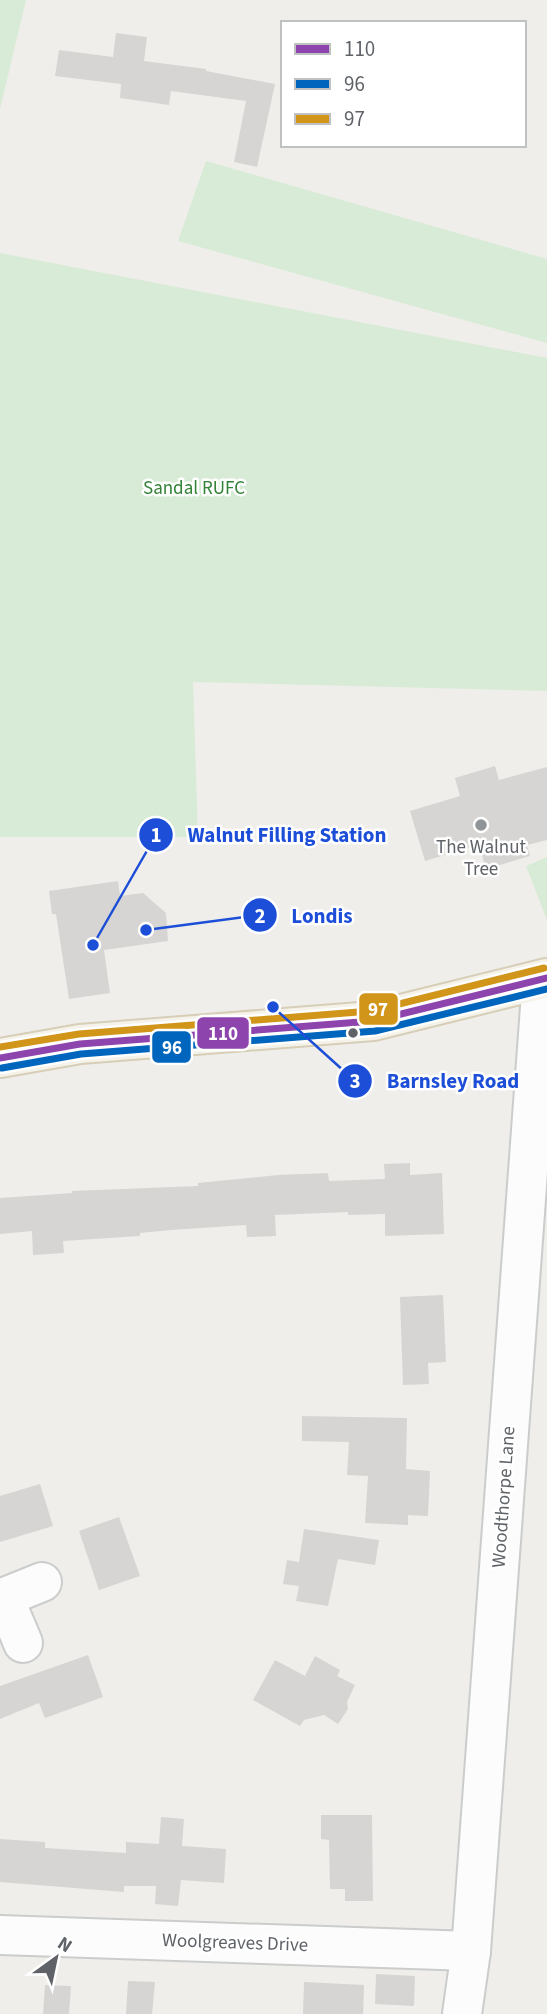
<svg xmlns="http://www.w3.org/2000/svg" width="547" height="2014" viewBox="0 0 547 2014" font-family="'Source Sans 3',sans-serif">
<rect width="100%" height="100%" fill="#efeeea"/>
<g fill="#d8ebd6">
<path d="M0,0h26l-26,109z"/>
<path d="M206,161l341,98v84l-369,-102z"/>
<path d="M0,253l547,105v333l-354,-9 5,155h-198z"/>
<path d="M547,857v63l-21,-54z"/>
</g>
<g fill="#d6d5d3">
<path d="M116,33l31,4 -3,24 62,8v2l69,13 -18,83 -23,-5 12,-61 -75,-10 -2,14 -49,-7 1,-14 -66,-8 4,-26 54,7z"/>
<path d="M495,766l4,14 48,-13v73l-20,5 3,11 -44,13 -7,-24 -54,16 -15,-50 50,-15 -5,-18z"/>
<path d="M118,881l2,15 23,-3 23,20 2,28 -64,9 6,43 -41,6 -13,-85h-4l-3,-23z"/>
<path d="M410,1163v12l32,-2 2,61 -59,2v-22l-37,1v-3l-73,3 1,21 -29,1 -1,-12 -75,5 -31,3v3l-77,5 1,12 -31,2 -1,-24 -32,3v-36l72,-5v-2l126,-5v-3l80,-8 50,-2 1,8 56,-2 -1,-15z"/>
<path d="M443,1295l3,67 -18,1 1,21 -26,1 -3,-88z"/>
<path d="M302,1416l105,2 -1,51 24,2 -2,45 -20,-1v10l-43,-2 3,-47 -21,-1 2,-33 -47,-1z"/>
<path d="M40,1484l13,42 -53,16v-46z"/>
<path d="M119,1517l21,59 -41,14 -20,-59z"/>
<path d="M304,1529l75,11 -4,25 -37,-6 -10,47 -32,-5 3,-15 -16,-2 4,-24 12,2z"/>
<path d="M88,1655l15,42 -58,21 -6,-15 -39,16v-33z"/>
<path d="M315,1656l25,14 -3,6 18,9 -8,17 1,7 -10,15 -14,-9 -20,5 -4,6 -47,-26 22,-40 30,16z"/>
<path d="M321,1815h51l1,86h-28v-12h-15l-1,-49 -8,-1z"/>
<path d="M161,1817l23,2 -2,27 44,3 -2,34 -43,-3 -3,26 -23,-2 1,-18h-32v6l-124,-10v-43l45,3v6l81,5v-11l33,2z"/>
<path d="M376,1974l39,2 -1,30 -39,-2z"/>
<path d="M128,1981l27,1 -3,32h-26z"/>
<path d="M304,1982l60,3 -1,29h-60z"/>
<path d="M45,1985l26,1 -2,28h-26z"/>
</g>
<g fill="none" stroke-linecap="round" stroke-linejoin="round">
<defs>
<g id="minor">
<path d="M4,1598l19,45"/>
<path d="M0,1599l42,-17"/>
<path d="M0,1935l471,16"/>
<path d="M462,2014l9,-63 71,-971"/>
</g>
<path id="major" d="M0,1058l80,-14 293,-23 174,-43"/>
</defs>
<use href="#minor" stroke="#cbcccc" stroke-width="42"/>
<use href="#major" stroke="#d7ceb8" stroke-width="42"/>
<use href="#minor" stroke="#fdfcfc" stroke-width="38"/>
<use href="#major" stroke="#f4f2e9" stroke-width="38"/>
<defs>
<path id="bus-1" d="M0,1058l80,-14 293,-23 174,-43"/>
<path id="bus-2" d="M2,1068l79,-14 294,-23 172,-42"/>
<path id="bus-3" d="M0,1047l79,-13 292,-23 173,-43"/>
</defs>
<use href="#bus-1" stroke="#fff" stroke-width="12"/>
<use href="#bus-2" stroke="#fff" stroke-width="12"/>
<use href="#bus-3" stroke="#fff" stroke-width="12"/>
<use href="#bus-1" stroke="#8e44ad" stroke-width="7"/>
<use href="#bus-2" stroke="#0065bd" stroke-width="7"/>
<use href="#bus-3" stroke="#d1951a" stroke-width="7"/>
</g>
<circle fill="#919496" stroke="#fff" stroke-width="2.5" cx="481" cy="825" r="7"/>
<circle fill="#5f6368" stroke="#fff" stroke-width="2.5" cx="353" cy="1033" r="6"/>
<g text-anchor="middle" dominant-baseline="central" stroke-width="5" stroke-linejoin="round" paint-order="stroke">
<g font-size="19" fill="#348238" stroke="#fff">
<text x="194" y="488">Sandal RUFC</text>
</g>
<g font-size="19" fill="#5f6368" stroke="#fff">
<text x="481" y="847">The Walnut<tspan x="481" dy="22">Tree</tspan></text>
</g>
<g font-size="19" fill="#5f6368" stroke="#fff">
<text transform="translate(504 1497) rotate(-86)">Woodthorpe Lane</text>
<text transform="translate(235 1943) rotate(2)">Woolgreaves Drive</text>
</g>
</g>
<path fill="none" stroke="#1d4ed8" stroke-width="2.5" d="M93 945L156 835M146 930L260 915M273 1007L355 1081"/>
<g fill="#1d4ed8" stroke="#fff" stroke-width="2.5">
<circle cx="93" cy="945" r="7"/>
<circle cx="146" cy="930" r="7"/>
<circle cx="273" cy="1007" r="7"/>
<circle cx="156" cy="835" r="18"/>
<circle cx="260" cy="915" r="18"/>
<circle cx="355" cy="1081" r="18"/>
</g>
<g font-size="21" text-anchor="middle" font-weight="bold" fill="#fff">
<text x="156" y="842">1</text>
<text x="260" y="923">2</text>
<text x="355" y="1088">3</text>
</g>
<g font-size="21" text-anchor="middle" font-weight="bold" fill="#1d4ed8" stroke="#fff" stroke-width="5" stroke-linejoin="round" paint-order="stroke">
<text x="287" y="842">Walnut Filling Station</text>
<text x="322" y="923">Londis</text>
<text x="453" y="1088">Barnsley Road</text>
</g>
<g stroke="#fff" stroke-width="2.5">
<rect x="358" y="992" width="41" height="34" rx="7" fill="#d1951a"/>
<rect x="196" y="1016" width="54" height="34" rx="7" fill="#8e44ad"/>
<rect x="151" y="1030" width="41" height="34" rx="7" fill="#0065bd"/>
</g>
<g font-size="19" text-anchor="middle" font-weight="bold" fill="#fff">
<text x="378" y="1016">97</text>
<text x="223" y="1040">110</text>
<text x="172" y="1054">96</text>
</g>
<rect x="281" y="21" width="245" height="126" fill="#ffffff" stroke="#bfc1c3" stroke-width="2"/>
<rect x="295" y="44" width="35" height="10" fill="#8e44ad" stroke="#bfc1c3" stroke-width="2"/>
<text x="344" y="56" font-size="21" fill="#5f6368">110</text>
<rect x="295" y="79" width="35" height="10" fill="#0065bd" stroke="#bfc1c3" stroke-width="2"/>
<text x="344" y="91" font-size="21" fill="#5f6368">96</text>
<rect x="295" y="114" width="35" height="10" fill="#d1951a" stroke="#bfc1c3" stroke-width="2"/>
<text x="344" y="126" font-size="21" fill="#5f6368">97</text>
<g transform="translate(56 1958) rotate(33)" stroke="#ffffff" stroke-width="5" paint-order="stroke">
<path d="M0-5L12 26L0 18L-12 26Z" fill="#5f6368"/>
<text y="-10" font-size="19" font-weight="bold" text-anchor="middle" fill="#5f6368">N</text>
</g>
</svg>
